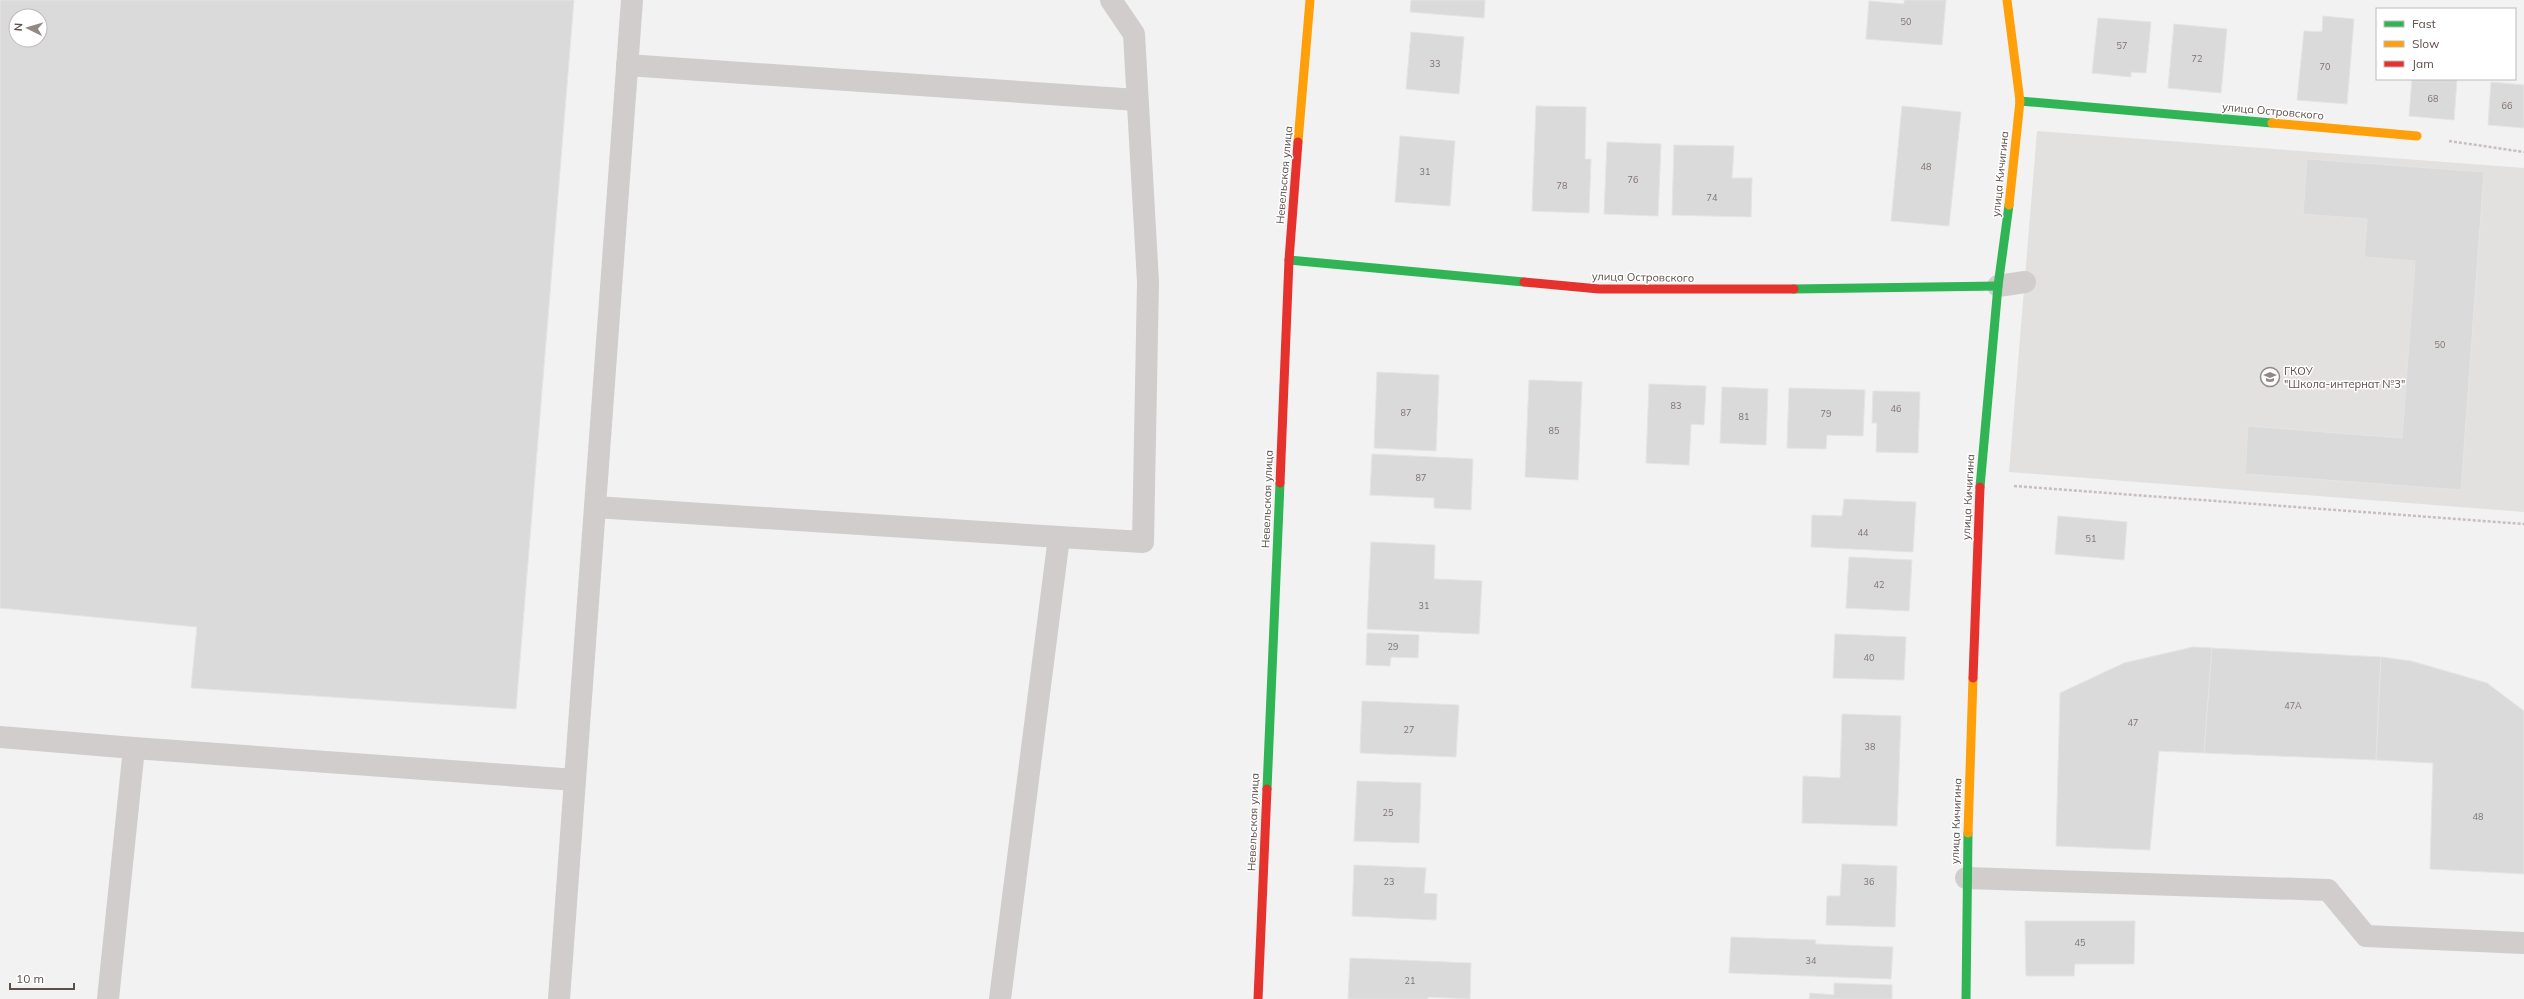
<svg xmlns="http://www.w3.org/2000/svg" width="2524" height="999" viewBox="0 0 2524 999" font-family="Mulish,sans-serif">
<rect width="100%" height="100%" fill="#f2f2f2"/>
<path fill="#e2e1e0" d="M2037,131l487,37v344l-515,-40z"/>
<g fill="#dbdada" stroke="#e5e4e4" fill-rule="evenodd">
<path d="M0,0h574l-58,709 -325,-21 6,-61 -197,-19zM16,16h24v24h-24z"/>
<path d="M1411,0h74l-1,18 -74,-6z"/>
<path d="M1904,0h42l-4,45 -76,-6 3,-38 35,3z"/>
<path d="M2323,16l31,3 -7,85 -50,-4 7,-69 18,1z"/>
<path d="M2098,18l53,4 -5,51 -15,-1v5l-39,-4z"/>
<path d="M2174,24l53,5 -6,64 -53,-5z"/>
<path d="M1411,32l53,5 -5,57 -53,-5z"/>
<path d="M2412,79h45l-3,41 -45,-4z"/>
<path d="M2491,82l33,3v43l-36,-3z"/>
<path d="M1536,106l50,1 -1,52h6l-2,54 -57,-2z"/>
<path d="M1902,106l59,6 -12,114 -58,-5z"/>
<path d="M1400,136l55,5 -5,65 -55,-4z"/>
<path d="M1607,142l54,2 -3,72 -54,-2z"/>
<path d="M1674,145l60,1 -2,32h20l-1,39 -79,-2z"/>
<path d="M2307,159l177,13 -23,318 -216,-16 3,-48 154,12 13,-177 -51,-4 3,-38 -64,-5z"/>
<path d="M1377,372l62,3 -3,76 -62,-3z"/>
<path d="M1529,380l53,2 -4,98 -53,-3z"/>
<path d="M1649,384l57,2 -2,39 -13,-1 -2,41 -43,-2z"/>
<path d="M1722,387l46,2 -2,56 -46,-2z"/>
<path d="M1789,388l76,2 -2,46 -36,-1 -1,14 -39,-1z"/>
<path d="M1873,391l47,1 -2,61 -42,-1 1,-29h-5z"/>
<path d="M1372,454l101,5 -2,51 -37,-2v-10l-64,-3z"/>
<path d="M1844,499l72,3 -3,50 -102,-5 1,-32 30,1z"/>
<path d="M2058,516l69,6 -3,38 -69,-6z"/>
<path d="M1371,542l64,3 -1,34 48,2 -3,53 -112,-5z"/>
<path d="M1849,557l63,3 -3,51 -63,-3z"/>
<path d="M1367,633l52,2 -1,23 -27,-1 -1,9 -24,-1z"/>
<path d="M1835,634l71,3 -2,43 -71,-2z"/>
<path d="M2193,647l19,1 -8,105 -45,-2 -9,99 -94,-4 4,-153 64,-30z"/>
<path d="M2212,648l169,9 -5,103 -172,-7z"/>
<path d="M2381,657l30,4 76,22 37,28v163l-94,-5 3,-106 -57,-3z"/>
<path d="M1362,701l97,4 -3,52 -96,-4z"/>
<path d="M1842,714l59,2 -4,110 -95,-3 1,-47 37,2z"/>
<path d="M1357,781l64,2 -2,60 -65,-2z"/>
<path d="M1842,864l55,2 -2,61 -69,-2 1,-29h13z"/>
<path d="M1354,865l72,3 -2,25 13,1 -1,26 -84,-4z"/>
<path d="M2025,921h110l-1,43h-59l-1,12h-48z"/>
<path d="M1731,937l85,3 -1,4 78,3 -2,32 -162,-6z"/>
<path d="M1350,958l121,5 -1,36 -42,-2v2h-80z"/>
<path d="M1834,983l58,2v14h-83l1,-6 24,2z"/>
</g>
<g fill="none" stroke-linecap="round" stroke-linejoin="round">
<g stroke="#c8bdc3" stroke-width="2.5" stroke-dasharray="3 2" stroke-linecap="butt">
<path d="M2449,141l75,11"/>
<path d="M2014,486l510,38"/>
</g>
<g stroke="#d0cdcc" stroke-width="22">
<path d="M627,65l510,35"/>
<path d="M1998,286l27,-4"/>
<path d="M595,507l464,30 -59,462"/>
<path d="M1059,537l84,5 5,-260 -14,-248 -23,-34"/>
<path d="M0,737l134,11 -26,251"/>
<path d="M134,748l441,32"/>
<path d="M1966,878l362,12 38,46 158,7"/>
<path d="M559,999l73,-999"/>
</g>
<g stroke="#30b455" stroke-width="9">
<path d="M2020,101l252,22"/>
<path d="M1289,260l235,22"/>
<path d="M1794,289l204,-3"/>
<path d="M1980,487l18,-201 11,-81"/>
<path d="M1267,789l13,-306"/>
<path d="M1966,999l2,-166"/>
</g>
<g stroke="#ff9f0a" stroke-width="9">
<path d="M2007,0l13,101 -11,104"/>
<path d="M2272,123l145,13"/>
<path d="M1298,142l12,-142"/>
<path d="M1968,833l5,-155"/>
</g>
<g stroke="#e5322d" stroke-width="9">
<path d="M1524,282l75,7h195"/>
<path d="M1280,483l9,-223 9,-118"/>
<path d="M1973,678l7,-191"/>
<path d="M1258,999l9,-210"/>
</g>
</g>
<defs>
<symbol id="school-ring" viewBox="-11 -11 22 22"><circle r="9.5" fill="#fff" stroke="#928885" stroke-width="1.5"/><path d="M0-5L7-2L0 1L-7-2ZM-4 1L0 2.5L4 1V4Q0 6-4 4Z" fill="#928885"/></symbol>
</defs>
<g fill-rule="evenodd">
<use href="#school-ring" x="2259" y="366" width="22" height="22"/>
</g>
<g text-anchor="middle" dominant-baseline="central" stroke-width="3" stroke-linejoin="round" paint-order="stroke">
<g font-size="9" fill="#7e726f">
<text x="1906" y="21">50</text>
<text x="2122" y="45">57</text>
<text x="2197" y="58">72</text>
<text x="1435" y="63">33</text>
<text x="2325" y="66">70</text>
<text x="2433" y="98">68</text>
<text x="2507" y="105">66</text>
<text x="1926" y="166">48</text>
<text x="1425" y="171">31</text>
<text x="1633" y="179">76</text>
<text x="1562" y="185">78</text>
<text x="1712" y="197">74</text>
<text x="2440" y="344">50</text>
<text x="1676" y="405">83</text>
<text x="1896" y="408">46</text>
<text x="1406" y="412">87</text>
<text x="1826" y="413">79</text>
<text x="1744" y="416">81</text>
<text x="1554" y="430">85</text>
<text x="1421" y="477">87</text>
<text x="1863" y="532">44</text>
<text x="2091" y="538">51</text>
<text x="1879" y="584">42</text>
<text x="1424" y="605">31</text>
<text x="1393" y="646">29</text>
<text x="1869" y="657">40</text>
<text x="2293" y="705">47А</text>
<text x="2133" y="722">47</text>
<text x="1409" y="729">27</text>
<text x="1870" y="746">38</text>
<text x="1388" y="812">25</text>
<text x="2478" y="816">48</text>
<text x="1389" y="881">23</text>
<text x="1869" y="881">36</text>
<text x="2080" y="942">45</text>
<text x="1811" y="960">34</text>
<text x="1410" y="980">21</text>
</g>
<g font-size="11" fill="#5e4f4a" stroke="#fff">
<text transform="translate(2273 111) rotate(5)">улица Островского</text>
<text transform="translate(2000 174) rotate(-84)">улица Кичигина</text>
<text transform="translate(1284 175) rotate(-85)">Невельская улица</text>
<text transform="translate(1643 277) rotate(1)">улица Островского</text>
<text transform="translate(1968 497) rotate(-87)">улица Кичигина</text>
<text transform="translate(1267 499) rotate(-88)">Невельская улица</text>
<text transform="translate(1956 821) rotate(-88)">улица Кичигина</text>
<text transform="translate(1253 822) rotate(-88)">Невельская улица</text>
</g>
<g font-size="11" fill="#5e4f4a" stroke="#fff" text-anchor="start">
<text x="2284" y="371">ГКОУ<tspan x="2284" dy="13">"Школа-интернат №3"</tspan></text>
</g>
</g>
<rect x="2376" y="8" width="140" height="72" fill="#ffffff" stroke="#bfb9b7"/>
<rect x="2384" y="21" width="20" height="6" fill="#30b455" stroke="#bfb9b7"/>
<text x="2412" y="28" font-size="12" fill="#5e4f4a">Fast</text>
<rect x="2384" y="41" width="20" height="6" fill="#ff9f0a" stroke="#bfb9b7"/>
<text x="2412" y="48" font-size="12" fill="#5e4f4a">Slow</text>
<rect x="2384" y="61" width="20" height="6" fill="#e5322d" stroke="#bfb9b7"/>
<text x="2412" y="68" font-size="12" fill="#5e4f4a">Jam</text>
<g transform="translate(28 28) rotate(275)"><circle r="19" fill="#ffffff" stroke="#bfb9b7"/>
<path d="M0-3L7 15L0 10L-7 15Z" fill="#928885"/>
<text y="-6" font-size="11" font-weight="bold" text-anchor="middle" fill="#5e4f4a">N</text>
</g>
<path d="M10 983v6h64v-6" fill="none" stroke="#5e4f4a" stroke-width="2"/>
<text x="16" y="983" font-size="12" fill="#5e4f4a" stroke="#ffffff" stroke-width="3" paint-order="stroke">10 m</text>
</svg>
